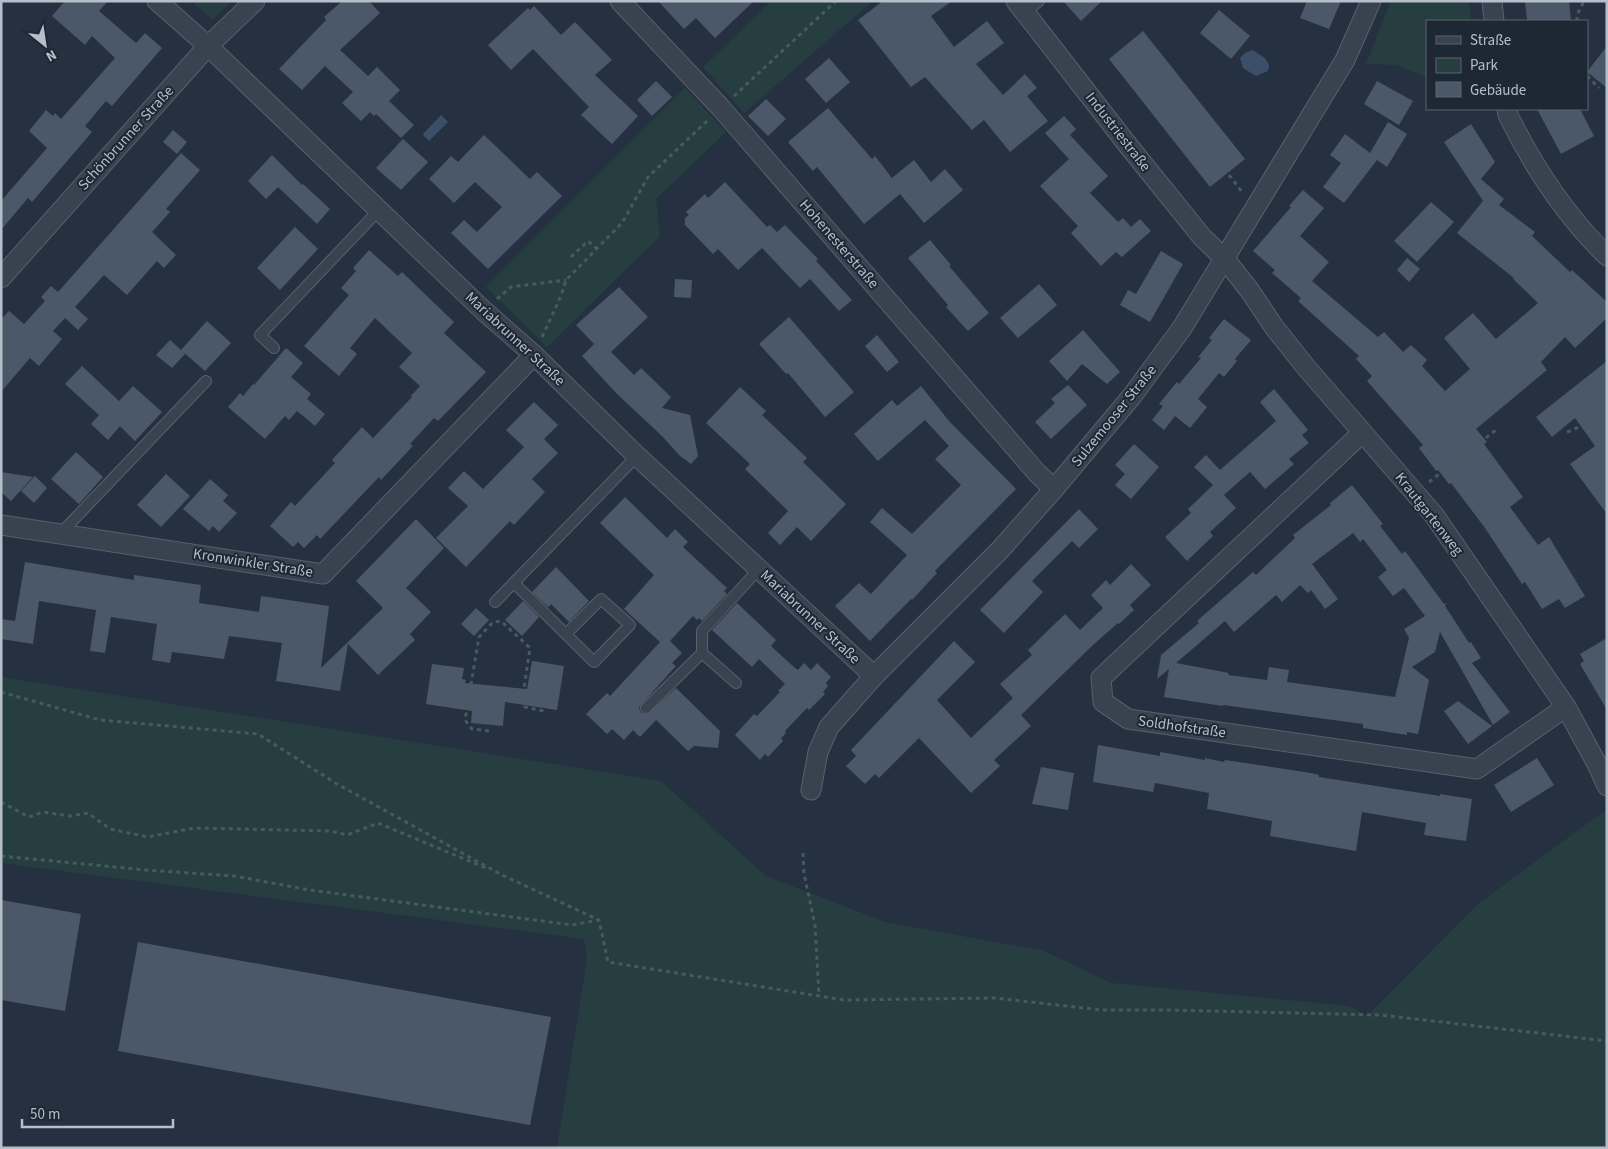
<svg xmlns="http://www.w3.org/2000/svg" width="1608" height="1149" viewBox="0 0 1608 1149" font-family="'Source Sans 3',sans-serif">
<rect width="100%" height="100%" fill="#253140"/>
<g fill="#273e41">
<path d="M191,1h40l-18,19z"/>
<path d="M772,1h101l-129,112 -41,-46z"/>
<path d="M1391,1h78l2,20h-44v56l-31,-12 -30,-1z"/>
<path d="M685,88l41,44 -70,67 4,37 -113,111 -61,-60z"/>
<path d="M1,677l660,104 105,95 119,46 159,29 67,32 238,23 18,10 111,-112 129,-95v339h-1050l30,-189 -3,-20 -583,-76z"/>
</g>
<g fill="#3b4f69">
<path d="M1253,50l13,9 3,6 -1,6 -12,5 -13,-8 -3,-10 5,-5z"/>
<path d="M441,115l7,7 -19,19 -6,-6 1,-2z"/>
</g>
<g fill="#4b5869" fill-rule="evenodd">
<path d="M65,1h43l-9,10 37,32 9,-10 17,15 -50,58 -6,-5 -21,25 7,6 -60,70 -4,-4 -27,32v-29l46,-53 -18,-17 17,-21 7,6 2,-3 6,6 54,-61 -23,-22 -7,9 -33,-29z"/>
<path d="M342,1h27l11,12 -40,37 28,26 9,-9 23,23 -11,11 25,24 -13,13 -25,-24 -2,2 -4,-4 -9,9 -19,-18 11,-11 -28,-26 -23,24 -23,-21 47,-49 -2,-3z"/>
<path d="M658,1h96l-39,37 -19,-20 -12,11z"/>
<path d="M883,1h69l-21,15 23,31 33,-26 17,22 -28,21 27,31 22,-21 12,14 -10,8 21,25 -38,31 -26,-32 -12,10 -47,-53 -14,10 -53,-67z"/>
<path d="M1063,1h39l-21,20z"/>
<path d="M1307,1h34l-12,28 -29,-11z"/>
<path d="M1525,1h44l2,20h-44z"/>
<path d="M534,6l27,29 14,-13 37,38 -17,15 43,41 -26,28 -31,-29 8,-8 -56,-58 -22,21 -23,-25 40,-37 2,2z"/>
<path d="M1219,10l31,26 -19,23 -31,-26z"/>
<path d="M1143,31l102,128 -35,28 -101,-128z"/>
<path d="M1607,46v42l-20,-16z"/>
<path d="M829,58l21,24 -24,21 -21,-24z"/>
<path d="M656,81l16,16 -20,19 -15,-16z"/>
<path d="M1377,81l36,20 -14,24 -35,-21z"/>
<path d="M766,99l20,20 -18,17 -20,-20z"/>
<path d="M828,108l44,51 3,-3 17,22 22,-18 17,22 14,-13 18,21 -39,33 -24,-29 -36,30 -47,-57 -4,4 -25,-29z"/>
<path d="M1537,109h43l14,27 -33,18z"/>
<path d="M1064,116l12,13 -6,6 38,41 -18,17 28,29 5,-4 8,9 9,-8 11,12 -29,26 -6,-5 -15,14 -30,-33 7,-7 -38,-40 29,-27 -24,-26z"/>
<path d="M1388,122l19,12 -20,33 -10,-7 -33,43 -21,-16 18,-24 -11,-8 15,-21 25,19z"/>
<path d="M1471,124l24,38 -14,17 23,20 -5,6 36,27 -3,4 38,36 2,-2 35,32v16l-32,30 -10,-11 -24,25 6,8 -71,59 11,13 -3,2 39,53 -13,10 28,38 11,-8 36,59 -20,12 -6,-9 -17,10 -17,-27 -3,2 -37,-56 -34,-45 -2,1 -11,-14 -2,1 -17,-23 4,-3 -56,-64 5,-5 -16,-17 3,-3 -61,-55 3,-3 -29,-25 3,-3 -22,-19 38,-44 -2,-1 14,-16 21,18 -24,28 29,26 -17,19 66,56 6,-5 19,20 8,-7 16,15 -5,6 23,25 25,-22 -26,-31 29,-25 23,26 42,-36 -25,-24 1,-1 -57,-45 26,-32 -39,-59z"/>
<path d="M173,130l14,12 -10,12 -14,-12z"/>
<path d="M484,135l46,44 7,-7 25,24 -74,73 -37,-36 13,-13 13,12 25,-25 -27,-25 -21,21 -25,-24 22,-23 7,6z"/>
<path d="M403,139l25,23 -27,28 -25,-22z"/>
<path d="M181,153l19,17 -34,39 4,3 -18,20 24,23 -12,13 -7,-7 -30,34 -23,-20 -29,32 13,12 -10,11 -13,-12 -12,13 9,8 -23,27 -9,-8 -29,34v-73l8,-8 15,13 21,-23 -4,-4 10,-11 7,6z"/>
<path d="M272,155l30,30 1,-1 27,25 -13,15 -39,-37 -12,12 -18,-18z"/>
<path d="M725,182l42,45 3,-2 7,7 8,-7 33,34 -2,2 36,39 -13,11 -29,-32 -10,9 -38,-40 -24,22 -20,-21 -5,5 -28,-29v-7l4,-3 -3,-3 19,-18 3,4z"/>
<path d="M1431,202l23,20 -37,40 -23,-21z"/>
<path d="M295,227l23,22 -38,41 -23,-22z"/>
<path d="M930,240l21,25 -2,1 40,47 -21,18 -22,-24 2,-2 -40,-47z"/>
<path d="M369,250l29,26 4,-4 52,50 -10,11 42,39 -48,49 -4,-3 -24,26 3,2 -32,34 -2,-3 -59,62 -3,-4 -13,13 -6,-6 -5,5 -23,-21 21,-24 4,4 40,-43 -3,-3 30,-33 11,11 39,-41 -1,-1 9,-10 -21,-19 13,-14 -37,-35 -25,30 7,6 -18,22 -35,-30 45,-51 -8,-7 15,-17 -3,-3z"/>
<path d="M1161,251l22,13 -33,58 -30,-17 8,-15 8,4z"/>
<path d="M1407,258l13,11 -11,13 -12,-12z"/>
<path d="M675,279l17,1 -1,18 -17,-1z"/>
<path d="M1039,284l18,21 -39,33 -18,-20z"/>
<path d="M619,287l29,30 -37,35 23,23 7,-7 30,29 -9,11 28,7 8,41 -7,8 -11,-8 -18,-20 -45,-42 -35,-38 12,-12 -18,-19z"/>
<path d="M789,317l65,75 -29,25 -37,-44 -2,1 -27,-30z"/>
<path d="M1224,319l27,21 -16,19 2,2 -13,16 -5,-4 -21,26 9,8 -17,21 -15,-12 -11,14 -12,-10 11,-14 -4,-2 18,-22 2,2 22,-26 -3,-1 14,-17 -3,-2z"/>
<path d="M207,321l24,22 -26,28 -23,-20 3,3 -13,14 -16,-13 14,-15 11,10z"/>
<path d="M1083,330l37,42 -13,12 -25,-20 -15,17 -18,-20z"/>
<path d="M877,335l22,27 -12,10 -22,-26z"/>
<path d="M286,348l17,15 -12,14 20,17 -4,5 18,15 -10,12 -18,-15 -8,9 -4,-4 -20,23 -37,-32 12,-14 3,3 10,-12 1,1z"/>
<path d="M1607,361v153l-37,-50 25,-18 -20,-28 -23,19 -16,-20z"/>
<path d="M82,366l37,35 14,-15 29,26 -27,29 -15,-15 -12,14 -17,-16 8,-9 -34,-31z"/>
<path d="M1068,385l19,20 -36,34 -16,-17 20,-19 -4,-4z"/>
<path d="M921,386l28,35 67,68 -81,82 2,2 -25,27 -1,-1 -41,42 -35,-35 24,-23 12,11 36,-39 -37,-33 12,-14 30,26 49,-49 -26,-26 14,-13 -24,-26 -47,41 -24,-27 38,-34 5,6z"/>
<path d="M740,387l26,24 -4,4 45,43 -4,4 43,42 -35,37 -14,-14 -17,18 -12,-12 20,-22 -43,-42 5,-5 -44,-41z"/>
<path d="M1274,389l34,41 -6,5 7,8 -20,16 5,5 -29,25 -15,-17 -26,23 12,13 -26,24 3,4 -26,25 -22,-24 26,-24 -3,-4 25,-24 -19,-18 12,-12 14,15 56,-49 -16,-19z"/>
<path d="M534,402l24,23 -14,14 14,14 -26,26 13,13 -31,33 -4,-4 -44,46 -30,-29 32,-32 -20,-18 16,-17 19,18 41,-42 -18,-17z"/>
<path d="M1134,444l25,23 -28,32 -16,-14 10,-11 -10,-9z"/>
<path d="M76,452l27,25 -24,27 -28,-25z"/>
<path d="M1,472l32,5 -22,24 -10,-9z"/>
<path d="M166,474l24,22 -29,31 -24,-22z"/>
<path d="M35,476l12,12 -13,15 -13,-12z"/>
<path d="M210,479l18,16 -5,6 14,12 -18,19 -6,-6 -4,5 -26,-22z"/>
<path d="M1352,485l31,39 -3,2 22,28 3,-3 39,53 2,-1 -1,3 24,37 2,-1 10,16 -9,5 38,49 -17,13 -53,-93 -5,20 -23,15 17,13 -11,54 -11,-2v3l-44,-7v-4l-140,-19v1l-59,-9 5,-28 -12,10 4,-24 38,-32 -2,-2 56,-49 3,3 39,-37 -2,-3 38,-30 -1,-2zM1353,533l7,9 3,-3 24,31 -9,7 15,19 11,-8 21,28 -21,13 5,9 -14,59 -108,-15 2,-12 -20,-3 -2,13 -39,-5 1,-2 -53,-10 49,-42 9,11 42,-37 6,7 18,-17 8,8 3,-3 14,19 13,-10 -26,-35z"/>
<path d="M625,497l42,41 8,-9 13,13 -5,5 44,41 -3,3 3,3 -25,27 -3,-3 -2,2 -4,-4 -23,25 12,12 -10,10 4,3 -37,41 2,6 7,1 28,-26 44,43 -2,17 -24,-2 -6,5 -32,-31 -16,17 -7,-7 -9,10 -12,-11 -5,5 -21,-20 21,-21 3,3 50,-54 -36,-33 30,-34 -54,-52z"/>
<path d="M1079,509l19,20 -19,19 -7,-7 -40,40 11,11 -39,41 -24,-23z"/>
<path d="M416,519l28,29 -38,40 25,24 -21,22 5,6 -37,35 -30,-31 -8,47 -64,-10 6,-38 -53,-7 -5,23 -52,-7 -2,11 -18,-3 5,-36 -46,-7 -6,36 -15,-2 6,-41 -57,-9 -6,43 -32,-5v-20l14,2 10,-59 109,18v-5l67,10 -2,18 60,9 2,-16 68,10 -8,62 62,-60 -27,-27z"/>
<path d="M1131,564l20,21 -21,20 4,5 -15,14 -1,-1 -24,21 -73,71 10,11 -37,34 6,6 -29,27 -52,-55 -40,40 -4,-4 -10,10 -19,-18 10,-10 -5,-6 103,-109 21,21 -38,38 34,38 42,-40 -13,-14 32,-29 -4,-5 37,-36 15,16 23,-22 -12,-13 15,-15 4,5z"/>
<path d="M556,567l33,34 -20,21 -18,-18 -3,3 -16,-15z"/>
<path d="M523,601l16,16 -17,19 -17,-16z"/>
<path d="M737,603l39,37 -5,6 24,22 3,2 6,-7 7,7 6,-7 14,14 -5,6 2,3 -5,6 2,2 -16,16 -2,-2 -22,23 1,2 -5,5 2,3 -15,16 -3,-3 -5,6 -25,-25 19,-21 3,2 23,-24 -2,-1 7,-7 -26,-25 -7,8 -40,-37z"/>
<path d="M476,608l13,12 -15,16 -13,-12z"/>
<path d="M1607,638v72l-27,-46 4,-3 -4,-7z"/>
<path d="M532,661l32,5 -7,44 -52,-8 -2,24 -32,-3 1,-12 -46,-7 6,-40 32,4 -2,11 4,1 -1,3 62,6z"/>
<path d="M1458,701l34,25 -24,18 -24,-33z"/>
<path d="M1098,745l62,11v-4l45,8v-2l19,4 1,-2 86,13 8,2v2l121,19v-2l32,5 -6,42 -42,-6 2,-12 -64,-11 -6,39 -86,-15 2,-15 -65,-12 2,-16 -54,-10 -2,9 -60,-10z"/>
<path d="M1537,758l17,27 -43,27 -17,-27z"/>
<path d="M1041,767l33,6 -6,37 -36,-6z"/>
<path d="M1,900l80,14 -16,97 -64,-11z"/>
<path d="M138,942l413,75 -21,108 -412,-74z"/>
</g>
<g fill="none" stroke-linecap="round" stroke-linejoin="round">
<defs>
<g id="lane">
<path d="M1025,13l14,-12"/>
<path d="M274,348l-14,-13 119,-125"/>
<path d="M60,534l146,-153"/>
<path d="M514,583l80,79 36,-37 -29,-26 -35,35"/>
<path d="M495,602l142,-146"/>
<path d="M736,683l-34,-30v-22l56,-61"/>
<path d="M646,708l56,-55"/>
</g>
<g id="street">
<path d="M157,1l51,45 276,265 50,44 103,101 237,220"/>
<path d="M620,1l101,107 316,365 17,16"/>
<path d="M1016,1l111,143 75,93 23,22 25,32 24,36 31,39 129,149 132,192 31,57 10,22"/>
<path d="M1492,1l2,20"/>
<path d="M1507,109l1,6c25,51 58,101 99,141"/>
<path d="M1,278l207,-232 47,-45"/>
<path d="M1362,433l-261,245 2,24 25,17 349,50 89,-62"/>
<path d="M1,525l322,49 211,-219"/>
<path d="M811,790l7,-38 11,-25 45,-51 125,-125 55,-62 78,-93 50,-68 163,-268 26,-59"/>
</g>
</defs>
<use href="#lane" stroke="#57616d" stroke-width="12"/>
<use href="#street" stroke="#57616d" stroke-width="21"/>
<g stroke="#455b5e" stroke-width="3" stroke-dasharray="4 4" stroke-linecap="butt">
<path d="M1577,21v-6l7,-14"/>
<path d="M1587,76l12,12"/>
<path d="M734,96l102,-95"/>
<path d="M1229,175l13,17"/>
<path d="M571,257l17,-16 9,8"/>
<path d="M497,299l14,-12 55,-7"/>
<path d="M542,337l19,-41 5,-16 56,-57 26,-46 59,-56"/>
<path d="M1567,432c16,-6 30,-14 40,-28"/>
<path d="M1429,482l67,-52"/>
<path d="M1,692l99,28 158,14 79,50 165,91 97,45 9,42 236,38 151,-2 107,12h65l214,5 226,26"/>
<path d="M464,696l4,-6"/>
<path d="M489,731l-17,-2 -7,-9 14,-83 14,-15 8,-1 29,27 -8,53 3,6 19,4"/>
<path d="M1,802l28,15 14,-5 27,4 18,-3 22,16 38,8 46,-9 136,3 17,4 31,-12 108,45"/>
<path d="M803,853l1,21 11,51 4,71"/>
<path d="M1,856l145,14 88,6 76,14 262,35 26,-5"/>
</g>
<use href="#lane" stroke="#394350" stroke-width="10"/>
<use href="#street" stroke="#394350" stroke-width="19"/>
</g>
<g text-anchor="middle" dominant-baseline="central" stroke-width="4" stroke-linejoin="round" paint-order="stroke">
<g font-size="15" fill="#b6beca" stroke="#1e2835">
<text transform="translate(1118 132) rotate(52)">Industriestraße</text>
<text transform="translate(126 138) rotate(-48)">Schönbrunner Straße</text>
<text transform="translate(839 244) rotate(49)">Hohenesterstraße</text>
<text transform="translate(515 339) rotate(43)">Mariabrunner Straße</text>
<text transform="translate(1114 416) rotate(-51)">Sulzemooser Straße</text>
<text transform="translate(1429 514) rotate(52)">Krautgartenweg</text>
<text transform="translate(253 563) rotate(9)">Kronwinkler Straße</text>
<text transform="translate(810 617) rotate(43)">Mariabrunner Straße</text>
<text transform="translate(1182 727) rotate(8)">Soldhofstraße</text>
</g>
</g>
<rect width="1608" height="1149" fill="none" stroke="#b6beca" stroke-width="5"/>
<rect x="1426" y="20" width="162" height="90" fill="#1e2835" stroke="#5b6471"/>
<rect x="1436" y="36" width="25" height="8" fill="#394350" stroke="#5b6471"/>
<text x="1470" y="45" font-size="15" fill="#b6beca">Straße</text>
<rect x="1436" y="58" width="25" height="15" fill="#273e41" stroke="#5b6471"/>
<text x="1470" y="70" font-size="15" fill="#b6beca">Park</text>
<rect x="1436" y="82" width="25" height="15" fill="#4b5869" stroke="#5b6471"/>
<text x="1470" y="95" font-size="15" fill="#b6beca">Gebäude</text>
<g transform="translate(45 45) rotate(150)" stroke="#1e2835" stroke-width="4" paint-order="stroke">
<path d="M0-4L9 19L0 12L-9 19Z" fill="#b6beca"/>
<text y="-8" font-size="14" font-weight="bold" text-anchor="middle" fill="#b6beca">N</text>
</g>
<path d="M22 1119v8h151v-8" fill="none" stroke="#b6beca" stroke-width="2.5"/>
<text x="30" y="1119" font-size="15" fill="#b6beca" stroke="#1e2835" stroke-width="4" paint-order="stroke">50 m</text>
</svg>
